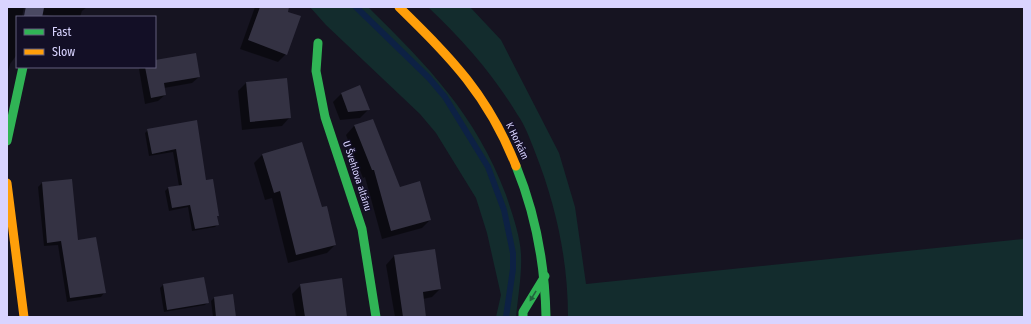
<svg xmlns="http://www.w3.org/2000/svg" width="1031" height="324" viewBox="0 0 1031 324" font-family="'Fira Sans Condensed',sans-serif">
<rect width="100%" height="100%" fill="#161421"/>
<g fill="#132c2d">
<path d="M310,7h58c60,59 108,108 138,188 6,18 14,40 15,59 1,21 -3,42 -5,63h-20l5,-22 -14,-62 -11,-35 -40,-65 -16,-19 -94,-89z"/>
<path d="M428,7h42l31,33 58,113 16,54 11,77 438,-45v78h-456c0,-57 -12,-112 -33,-165 -5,-13 -10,-27 -18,-38 -24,-40 -55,-75 -89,-107z"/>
</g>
<g fill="#0007">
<path d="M7,7h17l-2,10h-5v34l-1,5 -6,8 -3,11z"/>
<path d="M41,7h46l-5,4 -2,6h-21l-19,-3z"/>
<path d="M255,7h33l-2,5v42l-8,8 -38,-13z"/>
<path d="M155,61l44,16 -7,6 -28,5 1,7 -7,6 -13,3 -6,-35 2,-2h14z"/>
<path d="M286,79l4,38 -8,9 -40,4 -4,-39 8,-8z"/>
<path d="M359,87l9,23 -8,8 -20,2 -7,-18 8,-8z"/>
<path d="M373,120l27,68 30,32 -8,8 -40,11 -17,-62 -2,1 -17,-43 8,-9z"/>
<path d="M196,121l9,61 13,33 -2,2 2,7 -3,3 -23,4 -4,-24 -19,4 -4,-20 3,-3 11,-2 -6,-34 -24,4 -4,-23 3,-3z"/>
<path d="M262,155l59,53 14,37 -8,8 -39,10 -16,-65 -7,2 -11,-37z"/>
<path d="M42,183l35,58 27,52 -3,4 -34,5 -9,-57 -14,1 -6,-59z"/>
<path d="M434,250l6,39 -8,8 -9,2 2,18h-30l-9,-52 8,-9z"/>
<path d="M163,285l45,17 -3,3 -41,7 -4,-24z"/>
<path d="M301,285l45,32h-50l-4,-23z"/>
<path d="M232,296l3,21h-22l-2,-16 3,-3z"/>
</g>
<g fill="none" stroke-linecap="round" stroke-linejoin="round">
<path stroke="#0d2144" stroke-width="6" d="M356,7l73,71 16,19 43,70 16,43 9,43v16l-7,48"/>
</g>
<g fill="#343243">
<path d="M260,7h29l-1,5 13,4 -14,39 -39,-15z"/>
<path d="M196,53l4,24 -36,6 2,12 -15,3 -6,-31h10v-7z"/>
<path d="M287,78l4,40 -41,4 -4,-40z"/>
<path d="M360,85l10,25 -22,2 -7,-19z"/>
<path d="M373,119l27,68 20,-6 11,39 -40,11 -17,-61h-2l-18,-45z"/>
<path d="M197,120l9,60 7,-1 6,37h-2l2,9 -24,4 -5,-24 -18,3 -4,-21 14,-2 -6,-36 -24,5 -5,-25z"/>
<path d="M302,142l20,65 5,-1 9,39 -40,10 -16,-64 -6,2 -12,-39z"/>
<path d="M72,179l6,61 18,-3 10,56 -36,5 -9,-57 -14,2 -5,-61z"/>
<path d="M435,249l6,40 -18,3 3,25h-23l-9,-62z"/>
<path d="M204,277l5,26 -42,7 -4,-26z"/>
<path d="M342,278l5,39h-42l-5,-33z"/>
<path d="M233,294l3,23h-20l-2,-20z"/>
</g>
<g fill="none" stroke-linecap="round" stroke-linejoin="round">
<path stroke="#4a4962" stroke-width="18" d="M33,17l2,-10"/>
<g stroke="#30b455" stroke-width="9">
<path d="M318,43l-2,28 9,46 37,112 14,88"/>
<path d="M7,141l16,-74"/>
<path d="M516,166c20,49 29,98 30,151"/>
<path d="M523,317v-5l22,-36"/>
</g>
<g stroke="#ff9f0a" stroke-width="9">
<path d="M399,7c53,52 89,88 117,159"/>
<path d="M7,183l17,134"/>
</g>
</g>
<defs><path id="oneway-solid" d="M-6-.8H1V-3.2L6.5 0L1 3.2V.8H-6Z"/></defs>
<use fill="#22623e" href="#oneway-solid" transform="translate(533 296) rotate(121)"/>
<g text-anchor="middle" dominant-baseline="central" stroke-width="3" stroke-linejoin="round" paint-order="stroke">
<g font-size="10" fill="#d9d4ff" stroke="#130f26">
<text transform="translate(517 141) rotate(64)">K Horkám</text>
<text transform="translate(357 176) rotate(72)">U Švehlova altánu</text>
</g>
</g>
<rect width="1031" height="324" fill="none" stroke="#d9d4ff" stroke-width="16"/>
<rect x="16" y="16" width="140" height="52" fill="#130f26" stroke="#625e7d"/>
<rect x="24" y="29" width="20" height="6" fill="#30b455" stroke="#625e7d"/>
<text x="52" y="36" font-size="12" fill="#d9d4ff">Fast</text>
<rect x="24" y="49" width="20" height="6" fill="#ff9f0a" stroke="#625e7d"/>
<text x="52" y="56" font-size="12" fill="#d9d4ff">Slow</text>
</svg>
